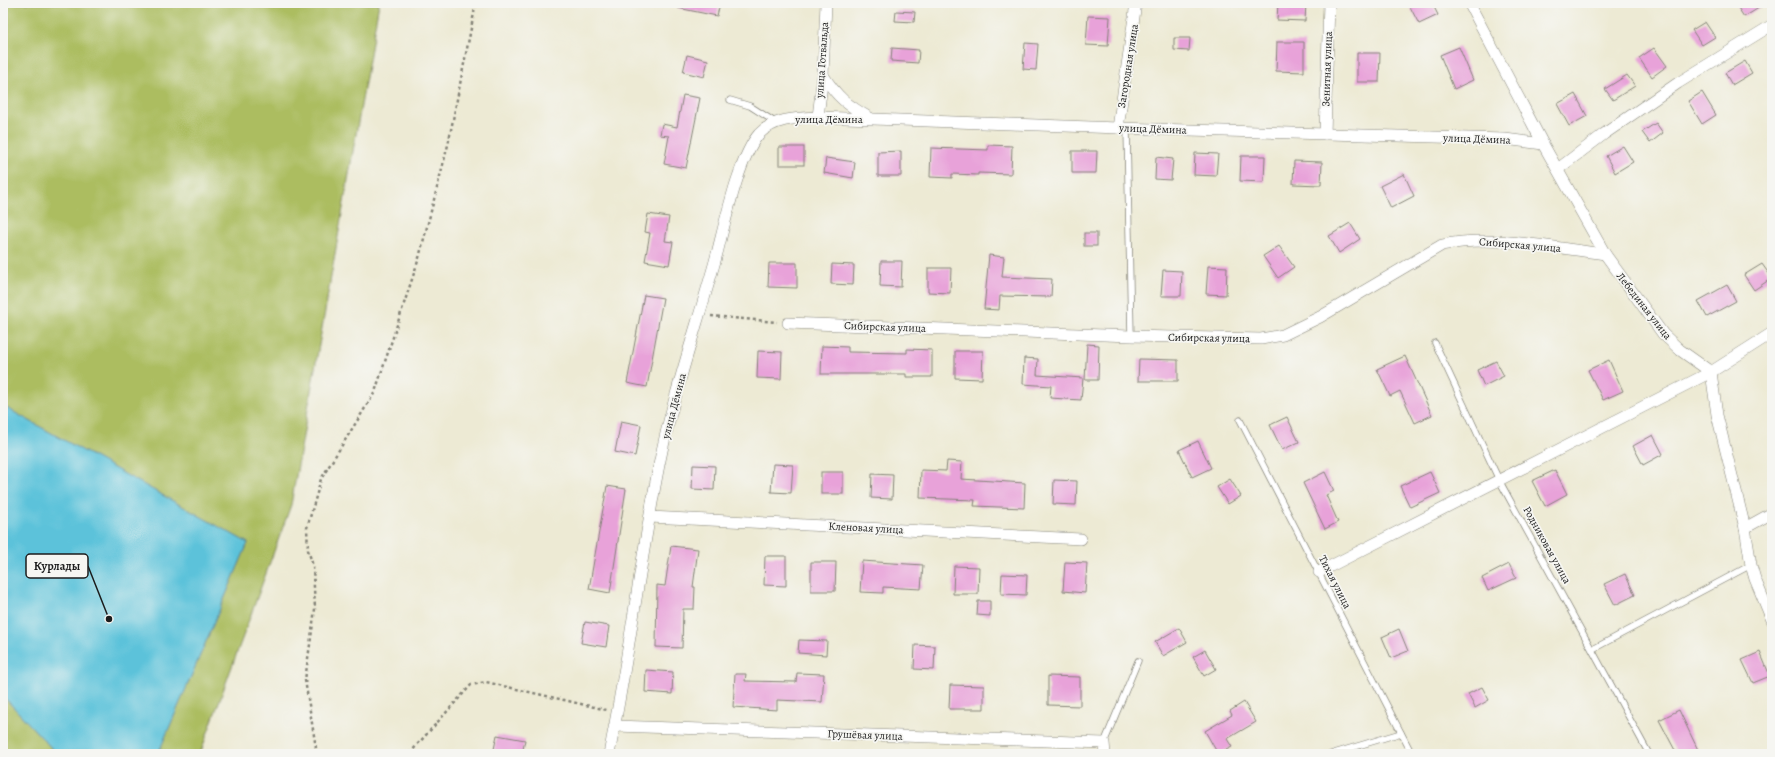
<svg xmlns="http://www.w3.org/2000/svg" width="1775" height="757" viewBox="0 0 1775 757" font-family="Alegreya,serif">
<rect width="100%" height="100%" fill="#f6f6f2"/>
<filter id="ink" filterUnits="userSpaceOnUse"><feTurbulence type="fractalNoise" baseFrequency=".025" numOctaves="2"/><feDisplacementMap in="SourceGraphic" scale="8" xChannelSelector="R" yChannelSelector="G"/><feConvolveMatrix kernelMatrix="1 2 1 2 8 2 1 2 1" color-interpolation-filters="sRGB"/></filter>
<filter id="wash" filterUnits="userSpaceOnUse"><feTurbulence type="fractalNoise" baseFrequency=".012" numOctaves="4" result="noise"/><feDisplacementMap in="SourceGraphic" scale="16" xChannelSelector="R" yChannelSelector="G"/><feGaussianBlur stdDeviation="0.9" result="paint"/><feColorMatrix in="noise" values="0 0 0 0 0 0 0 0 0 0 0 0 0 0 0 0 0 1.4 0 .05"/><feComposite in="paint" operator="in"/></filter>
<g filter="url(#wash)">
<rect width="100%" height="100%" fill="#edead4"/>
<g fill="#acbd60" stroke="#646c3e">
<path d="M3,3h376l-88,502 -91,249h-42l90,-211 -245,-137z"/>
<path d="M3,696l54,58h-54z"/>
</g>
<path fill="#5cc2da" stroke="#3c6f7b" d="M3,406l245,137 -90,211h-101l-54,-58z"/>
<g id="blocks">
<g fill="#e8a2d9">
<path d="M679,3h41l-3,13 -39,-8z"/>
<path d="M1278,3h28l-1,18 -28,-1z"/>
<path d="M1408,3h24l6,12 -19,9z"/>
<path d="M1735,3h32l-23,14z"/>
<path d="M896,11l19,1 -1,10 -19,-1z"/>
<path d="M1088,16l22,1 -2,29 -22,-1z"/>
<path d="M1705,22l10,15 -13,8 -10,-15z"/>
<path d="M1174,38h16l-1,13 -15,-1z"/>
<path d="M1277,42h27v30l-28,-1z"/>
<path d="M1025,43l13,1 -2,26 -13,-1z"/>
<path d="M1459,47l14,33 -19,9 -14,-34z"/>
<path d="M892,48l27,2 -1,13 -27,-2z"/>
<path d="M1654,48l13,18 -15,11 -13,-19z"/>
<path d="M1357,53h23l-1,29h-22z"/>
<path d="M687,55l21,5 -4,17 -21,-5z"/>
<path d="M1745,61l7,12 -20,12 -7,-12z"/>
<path d="M1627,75l8,11 -22,14 -8,-11z"/>
<path d="M1702,92l14,23 -14,9 -14,-23z"/>
<path d="M1575,94l12,22 -18,10 -12,-22z"/>
<path d="M683,95l17,3 -14,70 -22,-4 5,-28 -9,-1 2,-11 15,3z"/>
<path d="M1656,123l7,10 -13,10 -8,-11z"/>
<path d="M988,145l24,1 -1,28 -33,-1v2l-26,-1v4l-22,-1 1,-29 57,2z"/>
<path d="M1623,146l10,16 -18,11 -9,-17z"/>
<rect x="779" y="147" width="25" height="18"/>
<path d="M901,151v25h-23v-24z"/>
<path d="M1072,151h25l-1,22h-24z"/>
<path d="M1195,153l23,1 -2,22 -22,-1z"/>
<path d="M1241,156h24l-1,26 -24,-1z"/>
<path d="M1156,157l17,2 -2,21 -16,-1z"/>
<path d="M826,158l29,4 -2,16 -29,-5z"/>
<path d="M1294,161l28,1 -1,23 -28,-1z"/>
<path d="M1404,174l10,22 -23,12 -11,-22z"/>
<path d="M648,214l21,3 -4,24 8,1 -4,23 -24,-4 5,-28 -5,-1z"/>
<path d="M1350,223l10,16 -21,14 -10,-17z"/>
<rect x="1084" y="233" width="13" height="13"/>
<path d="M1279,246l15,21 -16,11 -15,-22z"/>
<path d="M989,255l15,2 -2,20 50,2 -1,18 -51,-1 -1,14 -15,-1z"/>
<path d="M881,261h21l-1,26 -21,-1z"/>
<path d="M769,263h28v25l-29,-1z"/>
<path d="M832,264l22,1 -1,20 -22,-1z"/>
<path d="M1762,264l10,14 -18,12 -10,-15z"/>
<path d="M1208,266l19,1 -1,28 -20,-1z"/>
<path d="M928,268h23l-1,25 -22,-1z"/>
<path d="M1163,270l19,1 -1,25h-20z"/>
<path d="M1727,285l9,16 -29,16 -9,-16z"/>
<path d="M644,295l19,3 -16,89 -20,-4z"/>
<path d="M1087,344l12,1 -1,35h-13z"/>
<path d="M822,346l26,1v5l59,1v-4l25,1v27h-26v-3h-85z"/>
<path d="M758,351l24,1 -1,27 -24,-1z"/>
<path d="M955,351h28l-1,28 -27,-1z"/>
<path d="M1405,356l27,59 -17,8 -15,-32 -10,5 -13,-27z"/>
<path d="M1024,358l14,1 -1,16 46,3 -2,22 -31,-2 1,-12 -28,-2z"/>
<path d="M1139,359l39,1v21h-40z"/>
<path d="M1609,360l14,31 -20,9 -15,-30z"/>
<path d="M1496,361l8,15 -20,10 -7,-16z"/>
<path d="M1287,417l12,25 -17,8 -12,-25z"/>
<path d="M621,421l20,4 -6,31 -20,-4z"/>
<path d="M1653,435l10,19 -20,11 -10,-19z"/>
<path d="M1198,441l13,27 -19,9 -13,-27z"/>
<path d="M947,461l15,1 -1,17 64,4 -1,25 -50,-2 1,-6 -55,-2 1,-28 25,1z"/>
<path d="M773,464l20,1 -2,28 -20,-1z"/>
<path d="M693,465l22,1 -1,24 -22,-1z"/>
<path d="M1555,470l12,24 -22,12 -13,-25z"/>
<rect x="821" y="472" width="22" height="22"/>
<path d="M1325,472l9,19 -8,4 12,27 -13,7 -22,-46z"/>
<path d="M1430,472l10,21 -30,14 -10,-21z"/>
<path d="M872,474l21,1 -1,24 -21,-1z"/>
<path d="M1230,479l11,17 -13,8 -11,-17z"/>
<path d="M1054,480l23,1 -1,24 -23,-1z"/>
<path d="M607,486l19,3 -16,104 -21,-4z"/>
<path d="M671,546l27,3 -5,38h2l-1,22h-11l-1,39 -26,-1 1,-62 8,1z"/>
<path d="M765,556h21v30l-22,-1z"/>
<path d="M862,561l61,4 -2,24 -38,-2v6l-23,-1z"/>
<path d="M811,562h25l-1,29h-24z"/>
<path d="M1065,562l22,1 -2,30 -22,-2z"/>
<path d="M1509,564l7,14 -28,13 -6,-13z"/>
<path d="M954,566l25,1 -1,27h-25z"/>
<path d="M1002,574l25,1 -1,20 -25,-1z"/>
<path d="M1625,574l10,21 -20,10 -11,-21z"/>
<path d="M978,601h12v15l-13,-1z"/>
<path d="M585,622l24,4 -3,21 -25,-4z"/>
<path d="M1179,628l8,14 -24,14 -8,-14z"/>
<path d="M1399,629l9,22 -17,7 -9,-21z"/>
<path d="M799,640l28,1 -1,14 -28,-2z"/>
<path d="M915,645l20,1 -1,24 -20,-1z"/>
<path d="M1205,650l11,19 -12,7 -11,-19z"/>
<path d="M1760,652l10,24 -17,7 -11,-23z"/>
<path d="M646,670l27,2 -1,22 -27,-2z"/>
<path d="M797,673l27,1 -2,28 -45,-2v10l-44,-3 2,-33h11l-1,7 51,1z"/>
<path d="M1048,676l32,1v29l-32,-1z"/>
<path d="M950,685l34,1v23h-35z"/>
<path d="M1482,687l7,13 -14,8 -7,-14z"/>
<path d="M1244,702l12,20 -29,17 5,8 -14,7 -13,-23 27,-16 -2,-4z"/>
<path d="M1679,710l9,19 12,25h-23l-18,-34z"/>
<path d="M497,735l28,5 -3,14h-29z"/>
</g>
</g>
</g>
<g filter="url(#ink)">
<use href="#blocks" fill-opacity="0" stroke="#848378" stroke-width="1"/>
<g fill="none" stroke-linecap="round" stroke-linejoin="round">
<defs>
<g id="service">
<path d="M730,100l20,6 25,16"/>
<path d="M1127,128l4,208"/>
<path d="M1435,343l64,137 150,274"/>
<path d="M1240,420l172,334"/>
<path d="M1593,649l158,-84"/>
<path d="M1104,743l34,-82"/>
<path d="M1331,754l70,-21"/>
</g>
<g id="minor">
<path d="M1469,3l74,141 62,110 58,80 17,16 31,22 6,43 28,113 6,37 4,14 17,41"/>
<path d="M823,75c14,22 24,30 47,43"/>
<path d="M818,117l5,-42 3,-72"/>
<path d="M1118,128l18,-125"/>
<path d="M1325,134l4,-131"/>
<path d="M1558,169l46,-35 74,-51 94,-58"/>
<path d="M788,323l343,13 130,3 22,-4 37,-18 122,-72c50,-11 111,3 163,9"/>
<path d="M650,517l431,22"/>
<path d="M1745,528l27,-15"/>
<path d="M1319,572l392,-200 61,-39"/>
<path d="M615,726l489,17 1,11"/>
<path d="M609,754c20,-96 31,-193 50,-289 14,-70 37,-136 56,-204 9,-33 23,-103 44,-127 15,-16 38,-16 59,-17l300,11 387,11 38,5"/>
</g>
</defs>
<use href="#service" stroke="#848378" stroke-width="7"/>
<use href="#minor" stroke="#848378" stroke-width="12"/>
<g stroke="#848378" stroke-width="2.5" stroke-dasharray="3 3" stroke-linecap="butt">
<path d="M711,316l66,6"/>
<path d="M317,754l-12,-74 10,-71 -2,-43 -5,-16 -1,-22 14,-49 54,-87 44,-134 29,-113 28,-142"/>
<path d="M410,754l6,-8 55,-61 15,-3 121,28"/>
</g>
<use href="#service" stroke="#fff" stroke-width="5.5"/>
<use href="#minor" stroke="#fff" stroke-width="11"/>
</g>
</g>
<g text-anchor="middle" dominant-baseline="central" stroke-width="3.5" stroke-linejoin="round" paint-order="stroke">
<g font-size="11" fill="#1c1c1c" stroke="#f6f6f2">
<text transform="translate(822 60) rotate(-86)">улица Готвальда</text>
<text transform="translate(1128 66) rotate(-81)">Загородная улица</text>
<text transform="translate(1327 69) rotate(-88)">Зенитная улица</text>
<text x="829" y="119">улица Дёмина</text>
<text transform="translate(1153 129) rotate(2)">улица Дёмина</text>
<text transform="translate(1477 139) rotate(2)">улица Дёмина</text>
<text transform="translate(1520 245) rotate(5)">Сибирская улица</text>
<text transform="translate(1644 306) rotate(52)">Лебединая улица</text>
<text transform="translate(885 327) rotate(2)">Сибирская улица</text>
<text transform="translate(1209 338) rotate(1)">Сибирская улица</text>
<text transform="translate(674 406) rotate(-75)">улица Дёмина</text>
<text transform="translate(866 528) rotate(3)">Кленовая улица</text>
<text transform="translate(1547 545) rotate(61)">Родниковая улица</text>
<text transform="translate(1335 582) rotate(63)">Тихая улица</text>
<text transform="translate(865 735) rotate(2)">Грушёвая улица</text>
</g>
</g>
<path fill="none" stroke="#1c1c1c" stroke-width="1.5" d="M109 619L88 566"/>
<circle fill="#1c1c1c" stroke="#f6f6f2" stroke-width="1.5" cx="109" cy="619" r="4"/>
<rect fill="#f6f6f2" stroke="#1c1c1c" stroke-width="1.5" x="26" y="554" width="62" height="24" rx="4"/>
<g font-size="12" text-anchor="middle" font-weight="bold" fill="#1c1c1c">
<text x="57" y="570">Курлады</text>
</g>
<rect width="1775" height="757" fill="none" stroke="#f6f6f2" stroke-width="16"/>
</svg>
